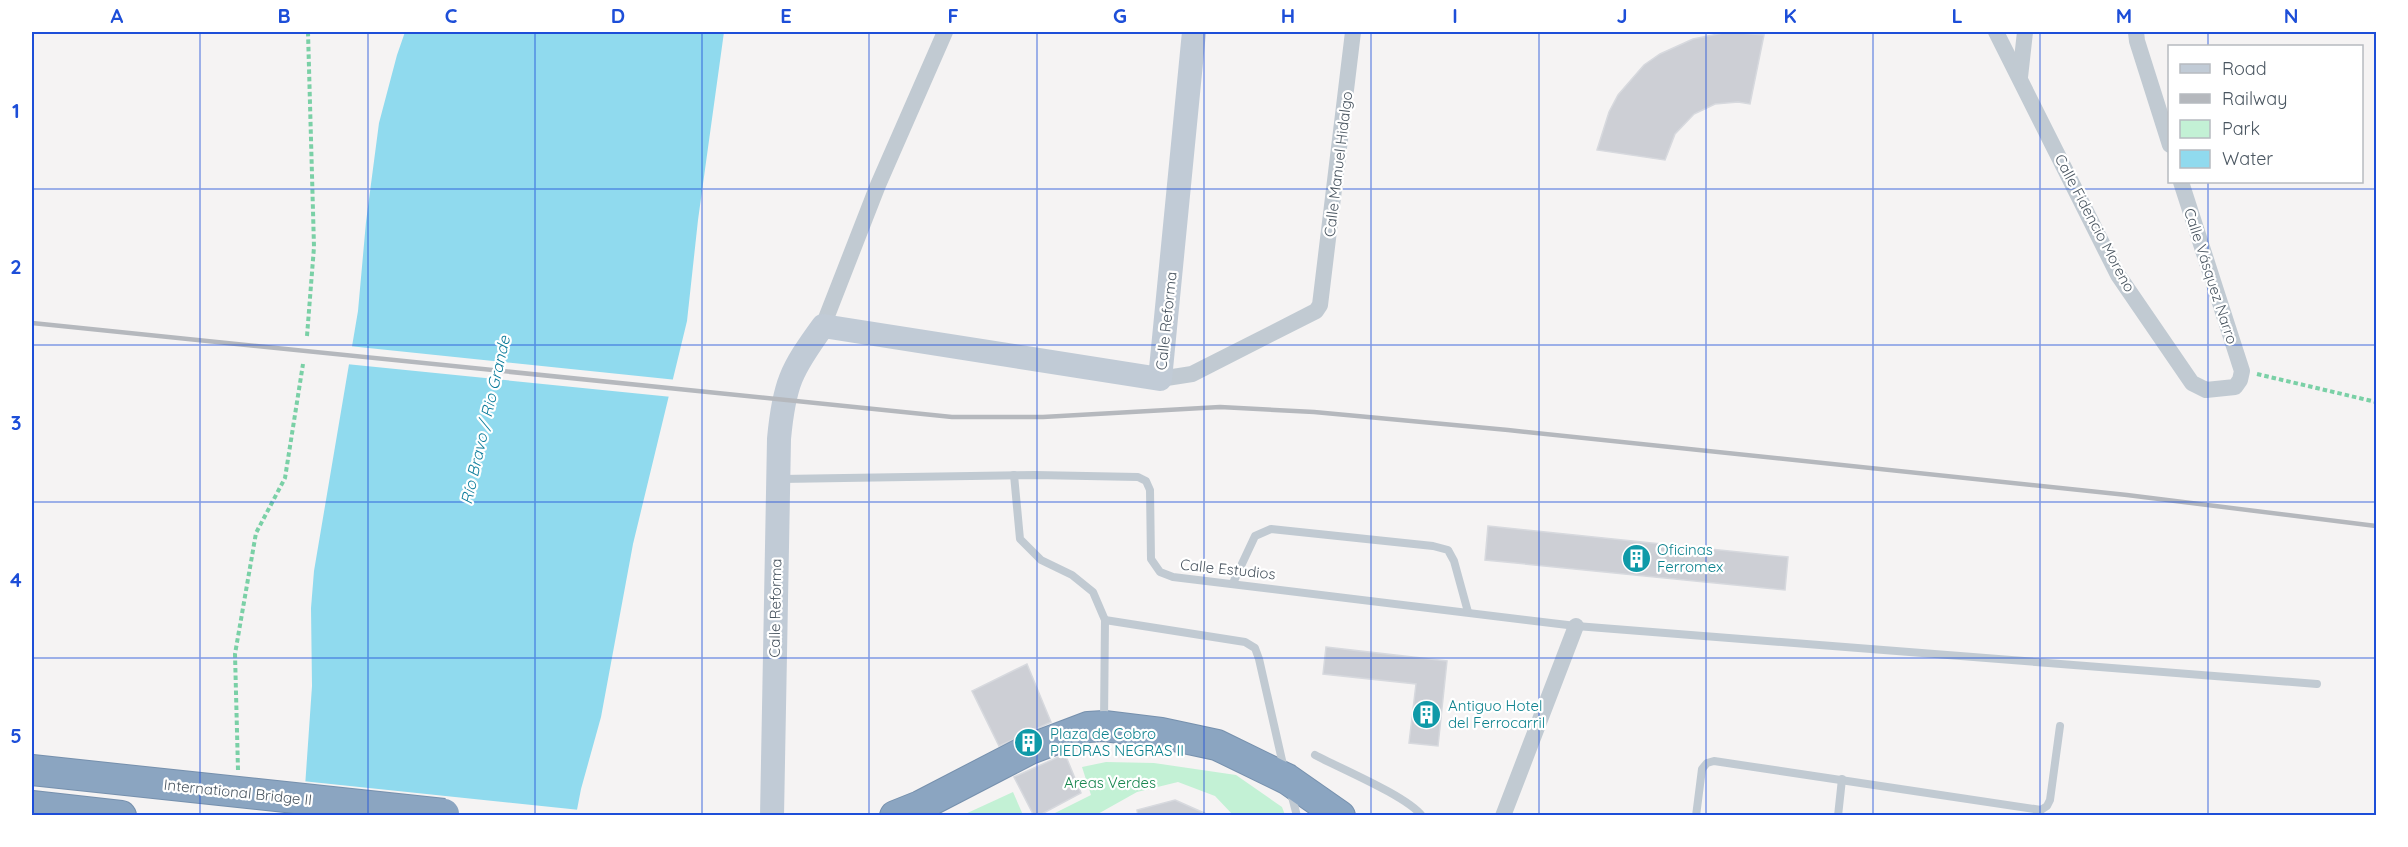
<svg xmlns="http://www.w3.org/2000/svg" width="2408" height="847" viewBox="0 0 2408 847" font-family="Quicksand,sans-serif">
<rect width="100%" height="100%" fill="#f5f3f3"/>
<g fill="#c3f1d5">
<path d="M1106,762l48,1 82,12 46,32 3,8h-52l-18,-19 -37,-14 -41,10 -41,23h-45l40,-20 -9,-28z"/>
<path d="M1013,792l10,23h-60z"/>
</g>
<path fill="#90daee" d="M405,32h319l-26,188 -11,101 -54,223 -32,173 -20,72 -5,26 -273,1 9,-130 -1,-78 3,-37 44,-260 8,-89 13,-99 18,-68z"/>
<g fill="#f5f3f3">
<path d="M349,346l328,34 -5,17 -326,-33z"/>
<path d="M302,781l278,29 -1,6h-279z"/>
</g>
<g fill="#cdcfd5" stroke="#d7d9de" stroke-width="1.5">
<path d="M1728,32l36,3 -14,69 -12,-2 -23,2 -21,10 -19,20 -10,26 -68,-10 12,-38 9,-17 26,-30 16,-11 33,-15z"/>
<path d="M1488,526l300,31 -3,33 -300,-30z"/>
<path d="M1326,647l121,14 -9,85 -29,-3 7,-59 -93,-10z"/>
<path d="M1027,664l24,58 -52,24 -27,-55z"/>
<path d="M1065,754l16,39 -43,23h-4l-20,-39z"/>
<path d="M1175,800l36,16h-73l-1,-6z"/>
</g>
<g fill="none" stroke-linecap="round" stroke-linejoin="round">
<defs>
<g id="highway">
<path d="M32,806l89,10"/>
<path d="M895,816l25,-10 110,-57 58,-22 16,-1 57,7 56,12 70,34 53,37"/>
</g>
</defs>
<use href="#highway" stroke="#7690ad" stroke-width="32"/>
<g stroke="#7ad0a6" stroke-width="4" stroke-dasharray="4.5 3" stroke-linecap="butt">
<path d="M307,336l7,-89 -6,-215"/>
<path d="M2257,374l119,28"/>
<path d="M238,770l-3,-116 21,-121 29,-55 18,-114"/>
</g>
<g stroke="#c1cad2" stroke-width="8">
<path d="M1014,475l6,64 21,21 31,15 21,17 12,28"/>
<path d="M781,479l254,-4 103,2 8,4 4,9 1,69 9,13 13,5 403,49 741,58"/>
<path d="M1233,583l22,-47 16,-7 162,17 15,4 6,11 14,51"/>
<path d="M1104,722l1,-102 140,22 10,6 4,11 25,110"/>
<path d="M1315,755c24,13 92,41 107,61"/>
<path d="M1291,793l6,23"/>
<path d="M1696,816l6,-47 5,-6 7,-2 327,49 6,-4 3,-6 10,-74"/>
<path d="M1838,816l4,-37"/>
</g>
<g stroke="#c1cad2" stroke-width="16">
<path d="M1996,32l122,243 74,108 14,7 29,-3 5,-7 2,-9 -61,-189"/>
<path d="M2136,32l1,9 33,104"/>
<path d="M2020,77l5,-45"/>
<path d="M823,326l55,-141 67,-153"/>
<path d="M1160,379l32,-5 124,-63 4,-6 33,-273"/>
<path d="M1503,816l73,-190"/>
</g>
<path stroke="#c1cbd6" stroke-width="24" d="M772,816l7,-377c5,-55 12,-69 44,-113l337,53 34,-347"/>
<use href="#highway" stroke="#8ba5c1" stroke-width="30"/>
<path stroke="#b5b8bd" stroke-width="4.5" d="M32,323l920,94h91l177,-10 94,5 194,18 619,65 249,31"/>
<defs>
<path id="highway-bridge" d="M32,770l412,44"/>
</defs>
<use href="#highway-bridge" stroke="#7690ad" stroke-width="32" stroke-linecap="butt"/>
<use href="#highway-bridge" stroke="#8ba5c1" stroke-width="30"/>
</g>
<path fill="none" stroke="#1d4ed8" stroke-width="1.5" stroke-opacity="0.55" d="M200,32v784M368,32v784M535,32v784M702,32v784M869,32v784M1037,32v784M1204,32v784M1371,32v784M1539,32v784M1706,32v784M1873,32v784M2040,32v784M2208,32v14M2208,182v634M32,189h2344M32,345h2344M32,502h2344M32,658h2344"/>
<defs>
<symbol id="building-disc" viewBox="-11 -11 22 22"><circle r="9.5" fill="#0f9aa8" stroke="#fff"/><path d="M-4-6H4V6H1V3H-1V6H-4ZM-2.5-4.3h1.7v1.8h-1.7ZM.8-4.3h1.7v1.8H.8ZM-2.5-1h1.7V.8h-1.7ZM.8-1h1.7V.8H.8Z" fill="#fff"/></symbol>
</defs>
<g fill-rule="evenodd">
<use href="#building-disc" x="1620" y="542" width="33" height="33"/>
<use href="#building-disc" x="1410" y="698" width="33" height="33"/>
<use href="#building-disc" x="1012" y="726" width="33" height="33"/>
</g>
<g text-anchor="middle" dominant-baseline="central" stroke-width="4.5" stroke-linejoin="round" paint-order="stroke">
<g font-size="15" fill="#4a5661" stroke="#fff">
<text transform="translate(1338 164) rotate(-83)">Calle Manuel Hidalgo</text>
<text transform="translate(2095 223) rotate(62)">Calle Fidencio Moreno</text>
<text transform="translate(2211 276) rotate(72)">Calle Vásquez Narro</text>
<text transform="translate(1166 321) rotate(-84)">Calle Reforma</text>
<text transform="translate(1228 569) rotate(6)">Calle Estudios</text>
<text transform="translate(775 608) rotate(-89)">Calle Reforma</text>
<text transform="translate(238 792) rotate(6)">International Bridge II</text>
</g>
<g font-size="15" fill="#0d838f" stroke="#fff" text-anchor="start">
<text x="1657" y="549">Oficinas<tspan x="1657" dy="17">Ferromex</tspan></text>
<text x="1448" y="705">Antiguo Hotel<tspan x="1448" dy="17">del Ferrocarril</tspan></text>
<text x="1050" y="733">Plaza de Cobro<tspan x="1050" dy="17">PIEDRAS NEGRAS II</tspan></text>
</g>
<g font-size="15" fill="#17864f" stroke="#fff">
<text x="1110" y="782">Areas Verdes</text>
</g>
<g font-size="16" font-style="italic" fill="#0c7c9b" stroke="#fff">
<text transform="translate(485 420) rotate(-77)">Río Bravo / Rio Grande</text>
</g>
</g>
<rect width="2408" height="847" fill="none" stroke="#ffffff" stroke-width="66"/>
<rect x="2168" y="45" width="195" height="138" fill="#ffffff" stroke="#b7bbc0" stroke-width="1.5"/>
<rect x="2180" y="64" width="30" height="9" fill="#c1cbd6" stroke="#b7bbc0" stroke-width="1.5"/>
<text x="2222" y="75" font-size="18" fill="#4a5661">Road</text>
<rect x="2180" y="94" width="30" height="9" fill="#b5b8bd" stroke="#b7bbc0" stroke-width="1.5"/>
<text x="2222" y="105" font-size="18" fill="#4a5661">Railway</text>
<rect x="2180" y="120" width="30" height="18" fill="#c3f1d5" stroke="#b7bbc0" stroke-width="1.5"/>
<text x="2222" y="135" font-size="18" fill="#4a5661">Park</text>
<rect x="2180" y="150" width="30" height="18" fill="#90daee" stroke="#b7bbc0" stroke-width="1.5"/>
<text x="2222" y="165" font-size="18" fill="#4a5661">Water</text>
<rect x="33" y="33" width="2342" height="781" fill="none" stroke="#1d4ed8" stroke-width="2"/>
<g font-size="20" text-anchor="middle" font-weight="bold" fill="#1d4ed8">
<text x="117" y="23">A</text>
<text x="284" y="23">B</text>
<text x="451" y="23">C</text>
<text x="618" y="23">D</text>
<text x="786" y="23">E</text>
<text x="953" y="23">F</text>
<text x="1120" y="23">G</text>
<text x="1288" y="23">H</text>
<text x="1455" y="23">I</text>
<text x="1622" y="23">J</text>
<text x="1790" y="23">K</text>
<text x="1957" y="23">L</text>
<text x="2124" y="23">M</text>
<text x="2291" y="23">N</text>
<text x="16" y="118">1</text>
<text x="16" y="274">2</text>
<text x="16" y="430">3</text>
<text x="16" y="587">4</text>
<text x="16" y="743">5</text>
</g>
</svg>
